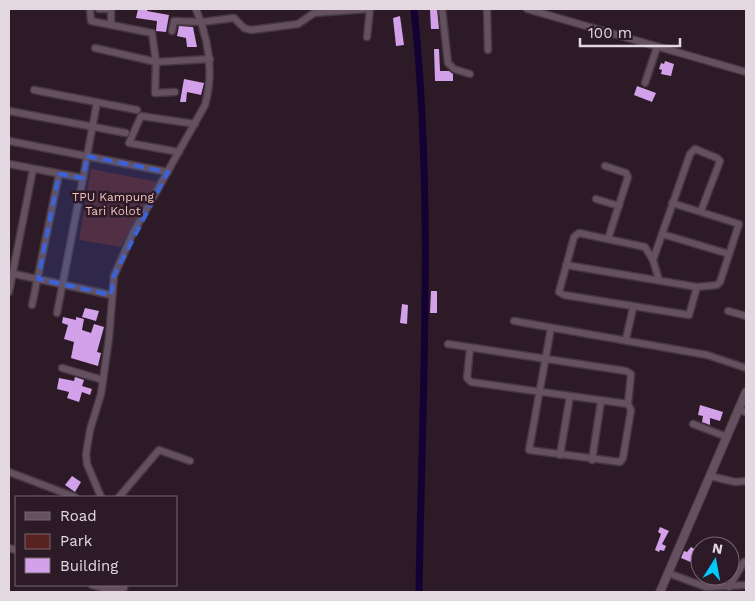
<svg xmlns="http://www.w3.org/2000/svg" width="755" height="601" viewBox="0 0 755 601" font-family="'Work Sans',sans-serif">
<rect width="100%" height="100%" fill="#2c1a27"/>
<path fill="#572220" d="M91,169l67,13 -37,65 -42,-7z"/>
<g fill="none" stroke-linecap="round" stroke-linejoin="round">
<path stroke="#130134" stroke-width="7" d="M414,9c20,193 8,389 5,583"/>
</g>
<g fill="#d3a1ea">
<path d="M138,9h10l-1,2 22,4 -3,17 -10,-1 1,-10 -21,-3z"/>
<path d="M437,9l2,20h-8l-1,-19z"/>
<path d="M400,16l4,29 -8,1 -3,-28z"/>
<path d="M179,26l14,1 4,20h-10l-1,-9 -9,-2z"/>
<path d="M434,49h5l1,22h9l4,3v7h-18z"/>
<path d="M665,61l9,3 -3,12 -10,-2 1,-4 -3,-1 2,-6 3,1z"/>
<path d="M184,79l20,4 -3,12 -14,-3 -1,10h-6z"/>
<path d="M637,86l19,7 -4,9 -18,-7z"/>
<path d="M431,291h6v22h-7z"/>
<path d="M402,304l6,1 -1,19 -7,-1z"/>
<path d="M85,308l14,3 -3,10 -14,-4z"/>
<path d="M63,317l13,3v-3l8,2 -2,11 9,3 3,-9 10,3 -7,25 4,1 -3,13 -27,-8 3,-16 -10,-3 4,-14 -6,-2z"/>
<path d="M75,377l9,3 -2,6 10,3 -2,6 -8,-3 -3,10 -12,-4 2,-6 -12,-3 2,-11 15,3z"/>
<path d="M700,405l23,7 -3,9 -10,-3v7l-8,-3 1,-6 -5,-1z"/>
<path d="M72,476l9,6 -6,10 -10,-7z"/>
<path d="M660,527l9,4 -7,13 4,2 -2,5 -4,-1 -1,2 -4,-2 6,-16 -3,-2z"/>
<path d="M691,547l9,5v14l-19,-8 3,-7 3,1z"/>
</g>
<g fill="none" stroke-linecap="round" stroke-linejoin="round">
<defs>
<g id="minor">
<path d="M90,9l1,12 61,12 4,29 54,-3"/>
<path d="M99,9h12"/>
<path d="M111,9v16"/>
<path d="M442,9l6,54 6,6 16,5"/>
<path d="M487,9l1,41"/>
<path d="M527,9l219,63"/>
<path d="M172,31l2,-10 28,1 32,-4 10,10 7,2 47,-6 16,-11 53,-4"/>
<path d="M367,37l3,-28"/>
<path d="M95,48l61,14 -1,31 20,-1"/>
<path d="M645,83l12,-36"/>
<path d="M34,90l103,20"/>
<path d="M9,111l117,22"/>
<path d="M9,141l159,31"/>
<path d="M179,152l-50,-9 12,-27 54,8"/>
<path d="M9,164l74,14 14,-76"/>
<path d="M605,166l21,7 2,4 -20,62"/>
<path d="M596,199l23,7"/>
<path d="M662,234l67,20"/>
<path d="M653,260l37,-106 5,-5 22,9 3,3 -19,50"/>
<path d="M566,265l131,22"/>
<path d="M10,273l101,22"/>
<path d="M659,280l-6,-20 -8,-13 -66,-14 -5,4 -15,55 5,3 125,20 8,-28 20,-2 3,-3 19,-58 -67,-21"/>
<path d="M9,292l24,-123"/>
<path d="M32,305l27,-131"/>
<path d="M728,311l18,5"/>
<path d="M57,313l26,-135"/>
<path d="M514,321l193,34 39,13"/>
<path d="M626,339l7,-31"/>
<path d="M448,344l178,27 5,3 -3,30 3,6 -8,48 -3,4 -91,-12 22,-122"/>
<path d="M470,348l-3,30 4,4 157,22"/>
<path d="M62,368l41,12"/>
<path d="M739,410l7,2"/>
<path d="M693,424l34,13"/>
<path d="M560,455l10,-59"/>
<path d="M592,460l9,-59"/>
<path d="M9,472l66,25"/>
<path d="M710,476l25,6 11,-1"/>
<path d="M101,497l-14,-33 -1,-10 4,-24 11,-36 8,-56 5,-62 19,-43 72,-128c9,-32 4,-65 -9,-96"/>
<path d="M119,497l40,-47 31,11"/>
<path d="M9,548l7,2"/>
<path d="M668,573l38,14 40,-2"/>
<path d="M92,585l11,3h21"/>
<path d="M729,587l15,-25"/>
</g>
<path id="tertiary" d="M660,592l86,-200"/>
</defs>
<use href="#minor" stroke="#463842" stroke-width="9"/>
<use href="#tertiary" stroke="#463842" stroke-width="10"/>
<use href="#minor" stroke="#65505f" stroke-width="6"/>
<use href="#tertiary" stroke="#65505f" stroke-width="8"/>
</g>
<path fill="#3b63d9" fill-opacity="0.2" stroke="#3b63d9" stroke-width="4" stroke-dasharray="10 6" stroke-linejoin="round" d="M87,156l81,16 -54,104 -3,19 -73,-16 21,-105 24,4z"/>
<g text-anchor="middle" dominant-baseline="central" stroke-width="5" stroke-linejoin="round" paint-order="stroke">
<g font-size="12" fill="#f6c4bf" stroke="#2c1a27">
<text x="113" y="197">TPU Kampung<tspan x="113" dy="14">Tari Kolot</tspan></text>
</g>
</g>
<rect width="755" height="601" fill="none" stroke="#e4d8e0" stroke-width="20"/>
<rect x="15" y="496" width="162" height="90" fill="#2c1a27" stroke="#766671"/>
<rect x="25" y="512" width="25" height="8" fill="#65505f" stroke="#766671"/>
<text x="60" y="521" font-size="15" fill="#e4d8e0">Road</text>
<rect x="25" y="534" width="25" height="15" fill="#572220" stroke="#766671"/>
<text x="60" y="546" font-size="15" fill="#e4d8e0">Park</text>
<rect x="25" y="558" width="25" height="15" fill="#d3a1ea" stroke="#766671"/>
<text x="60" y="571" font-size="15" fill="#e4d8e0">Building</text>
<g transform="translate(715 561) rotate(11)"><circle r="24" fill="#2c1a27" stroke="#766671"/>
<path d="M0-4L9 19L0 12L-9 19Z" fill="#00cbf9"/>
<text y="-8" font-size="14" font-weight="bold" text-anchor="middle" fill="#e4d8e0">N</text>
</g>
<path d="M580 38v8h100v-8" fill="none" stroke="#e4d8e0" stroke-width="2.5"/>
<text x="588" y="38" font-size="15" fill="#e4d8e0" stroke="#2c1a27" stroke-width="4" paint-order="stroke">100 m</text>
</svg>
